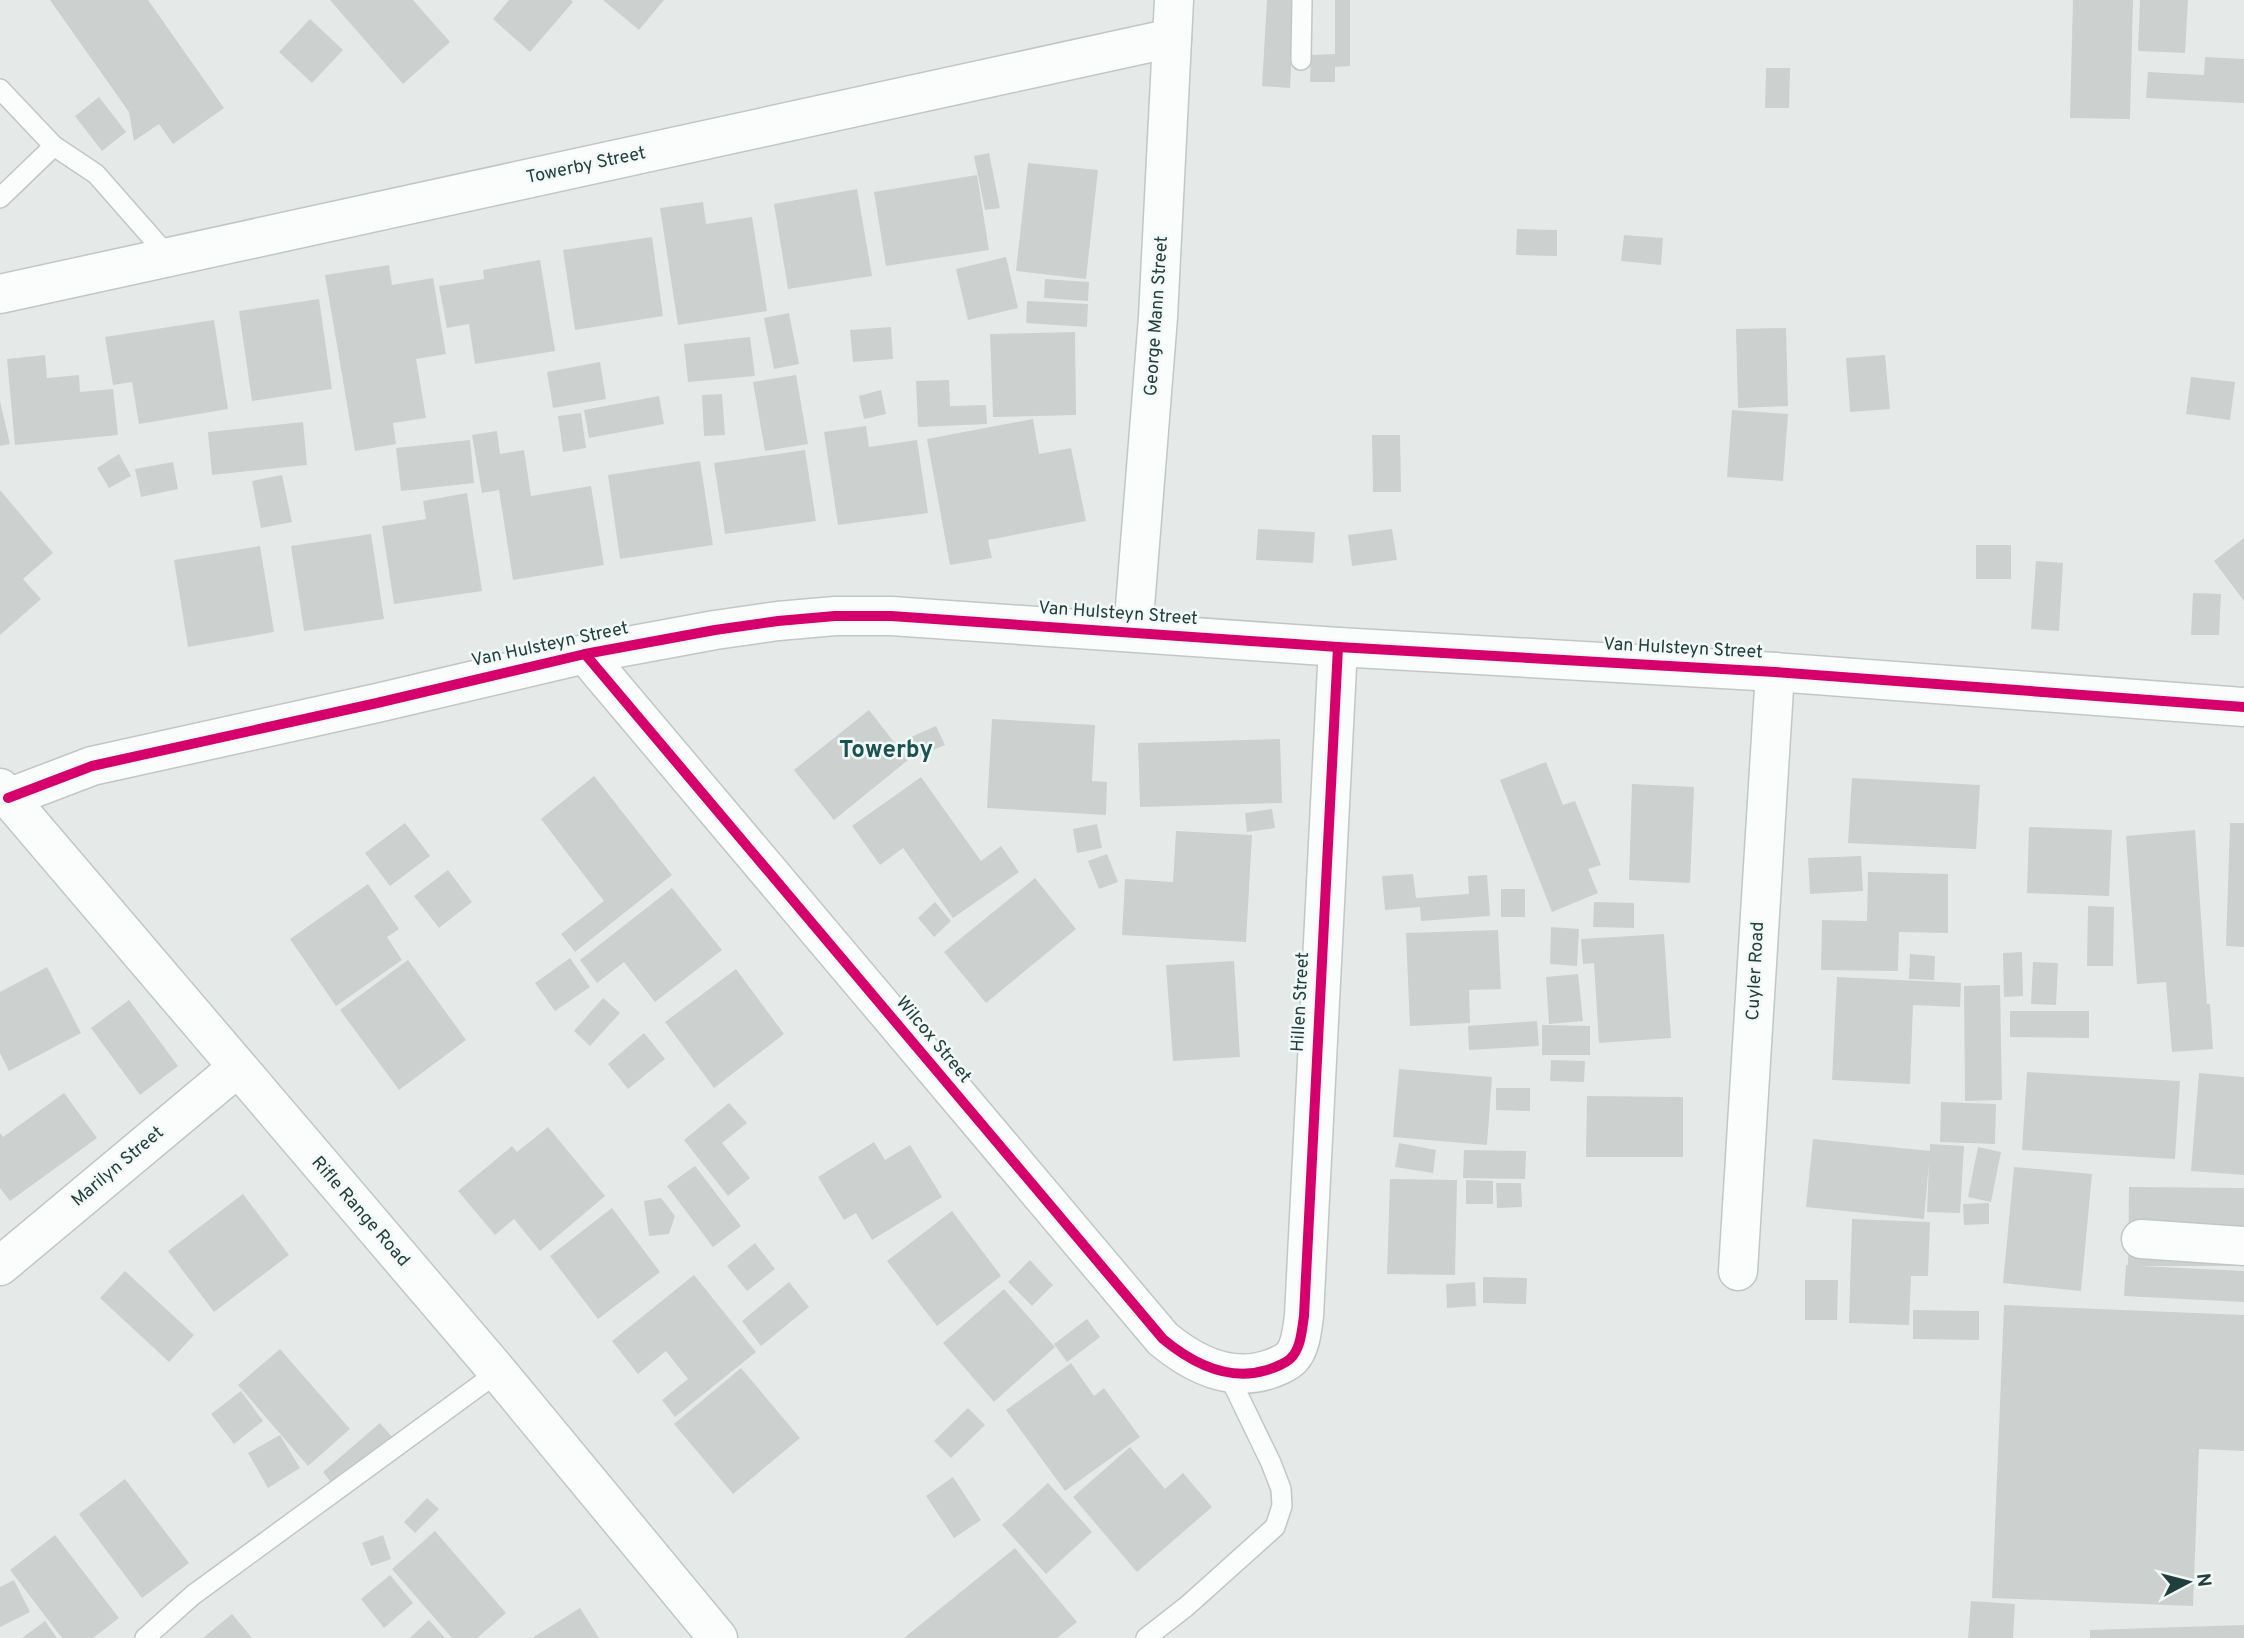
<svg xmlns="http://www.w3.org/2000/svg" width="2244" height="1638" viewBox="0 0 2244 1638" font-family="Overpass,sans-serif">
<rect width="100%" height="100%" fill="#e5eae9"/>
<g fill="#ccd1d0">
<path d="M50,0h98l76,108 -51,36 -14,-20 -25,17 -5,-29z"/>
<path d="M330,0h83l37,42 -47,42z"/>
<path d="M509,0h62l2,2 -43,50 -37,-33z"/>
<path d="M603,0h61l-25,30z"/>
<path d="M1267,0h28l-5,88 -28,-2z"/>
<path d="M1335,0h15v66l-15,1v15h-25l1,-27 24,-1z"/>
<path d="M2073,0h60l-3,119 -60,-1z"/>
<path d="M2140,0h48l-3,53 -47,-2z"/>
<path d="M310,19l33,31 -31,33 -33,-31z"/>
<path d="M2205,57l39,2v44l-98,-5 2,-26 56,3z"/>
<path d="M1766,68h24l-1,40h-24z"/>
<path d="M99,97l27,35 -24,19 -27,-35z"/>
<path d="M989,153l11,55 -15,2 -11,-54z"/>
<path d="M1028,163l70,7 -12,109 -70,-8z"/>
<path d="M977,175l12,75 -103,16 -12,-74z"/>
<path d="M857,189l15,87 -84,13 -14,-85z"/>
<path d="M703,202l3,22 46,-7 15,94 -89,14 -18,-117z"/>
<path d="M1517,229l40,1v26l-41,-1z"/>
<path d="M1624,235l39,3 -2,27 -40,-4z"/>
<path d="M652,237l11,79 -88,14 -12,-80z"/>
<path d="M1006,257l12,51 -50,12 -12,-51z"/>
<path d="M540,260l15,91 -80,13 -6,-40 -22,4 -8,-42 45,-7 -1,-9z"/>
<path d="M389,265l3,20 41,-7 13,76 -30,5 10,59 -33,5 3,21 -41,7 -30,-176z"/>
<path d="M1045,279l44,3 -1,19 -44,-3z"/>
<path d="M319,299l13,90 -80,12 -13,-90z"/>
<path d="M1027,301l61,3 -1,23 -61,-4z"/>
<path d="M789,313l10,51 -25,5 -10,-51z"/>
<path d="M214,320l14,89 -89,15 -7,-42 -19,3 -8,-48z"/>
<path d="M891,327l2,32 -40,3 -3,-32z"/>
<path d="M1786,328l2,78 -50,2 -2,-79z"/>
<path d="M1075,332l1,83 -83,2 -3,-83z"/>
<path d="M750,337l5,39 -67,6 -4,-38z"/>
<path d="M45,355l2,23 32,-3 1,17 33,-3 5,46 -103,10 -8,-86z"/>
<path d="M1885,355l5,54 -40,3 -4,-54z"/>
<path d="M600,362l6,37 -53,9 -6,-36z"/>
<path d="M796,375l12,69 -43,7 -12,-69z"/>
<path d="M2191,377l44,5 -5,38 -44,-6z"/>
<path d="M949,380l1,26 36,-1 1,19 -69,3 -2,-46z"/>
<path d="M881,390l5,24 -22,5 -5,-23z"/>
<path d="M722,394l3,41 -21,1 -2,-41z"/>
<path d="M659,396l5,28 -75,14 -5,-28z"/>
<path d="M0,401l10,43 -10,2z"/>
<path d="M1732,410l56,4 -5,67 -56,-4z"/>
<path d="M581,413l5,35 -23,4 -5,-36z"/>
<path d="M1033,419l6,35 32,-6 15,73 -98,19 4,18 -42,7 -23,-126z"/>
<path d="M303,422l4,43 -95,10 -4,-43z"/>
<path d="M866,426l3,21 48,-7 11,73 -90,12 -14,-93z"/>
<path d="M497,431l3,23 24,-4 7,46 60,-10 13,79 -91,15 -14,-90 -17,3 -10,-58z"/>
<path d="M1372,435h28l1,57h-28z"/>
<path d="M470,440l4,43 -73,8 -5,-43z"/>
<path d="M805,450l11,71 -91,13 -11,-71z"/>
<path d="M119,454l12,22 -22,12 -12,-20z"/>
<path d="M700,461l13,84 -93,14 -12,-84z"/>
<path d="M173,462l5,27 -37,8 -6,-28z"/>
<path d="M282,475l10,47 -31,6 -9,-47z"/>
<path d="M0,490l53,63 -30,26 18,20 -41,36z"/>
<path d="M467,493l15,98 -88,13 -12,-78 44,-7 -3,-18z"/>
<path d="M1258,529l57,3 -2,31 -57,-3z"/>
<path d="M1392,529l5,31 -45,6 -4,-31z"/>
<path d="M371,534l13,85 -80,12 -13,-85z"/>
<path d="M2244,538v63l-30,-40z"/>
<rect x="1976" y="545" width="35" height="34"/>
<path d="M260,546l14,86 -86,15 -14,-87z"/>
<path d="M2036,561l27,2 -4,68 -28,-2z"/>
<path d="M2193,593l28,1 -2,41h-28z"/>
<path d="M869,710l39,50 -74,60 -40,-50z"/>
<path d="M992,719l103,6 -3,56 15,1 -1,33 -119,-7z"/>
<path d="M936,726l9,19 -26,11 -8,-19z"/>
<path d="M1280,739l2,64 -142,4 -2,-64z"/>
<path d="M1546,762l17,43 12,-4 26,64 -13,4 10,24 -46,19 -52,-132z"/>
<path d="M594,776l78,99 -97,77 -14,-18 43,-33 -63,-82z"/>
<path d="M921,777l60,84 20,-15 18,26 -66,46 -50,-70 -23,17 -28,-39z"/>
<path d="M1852,778l128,7 -4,64 -128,-6z"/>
<path d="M1632,784l62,3 -4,96 -61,-3z"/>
<path d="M1272,809l3,19 -28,4 -2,-19z"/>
<path d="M405,823l25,33 -40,30 -25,-33z"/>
<path d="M2230,823h14v124l-18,-1z"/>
<path d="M1097,824l5,24 -25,5 -4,-24z"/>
<path d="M2029,827l83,3 -3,66 -82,-3z"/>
<path d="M2195,830l12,174h3l3,45 -41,3 -6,-70 -29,2 -11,-148z"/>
<path d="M1176,831l76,4 -6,107 -124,-7 3,-56 48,3z"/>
<path d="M1107,854l11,28 -19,7 -11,-28z"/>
<path d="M1861,856l2,35 -53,3 -2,-36z"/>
<path d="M448,870l24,32 -33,26 -25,-32z"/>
<path d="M1868,872l80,2v59l-49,-1 -1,39 -77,-1 1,-50 45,1z"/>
<path d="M1413,874l3,24 53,-4 -1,-18 19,-1 3,41 -69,5 -1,-14 -35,3 -3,-34z"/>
<path d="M1035,878l41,51 -90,74 -42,-51z"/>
<path d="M368,884l31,45 -12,8 15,23 -66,46 -46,-67z"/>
<path d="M672,888l50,62 -67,52 -31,-40 -27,21 -17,-23z"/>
<rect x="1501" y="889" width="24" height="28"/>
<path d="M935,902l16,19 -17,16 -16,-19z"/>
<path d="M1594,902l40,1v25l-41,-1z"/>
<path d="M2088,906l26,1 -1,59h-26z"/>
<path d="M1551,927l28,2 -2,37 -27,-2z"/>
<path d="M1498,930l3,59 -32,1 1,33 -60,3 -4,-93z"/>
<path d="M1664,934l7,104 -72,5 -5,-80 -11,1 -2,-25z"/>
<path d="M2022,952l1,44 -19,1 -1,-44z"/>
<path d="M1910,954l25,2 -1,24 -25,-1z"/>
<path d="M570,958l20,29 -35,24 -20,-28z"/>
<path d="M408,960l58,80 -67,50 -59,-80z"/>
<path d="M1234,961l6,96 -67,4 -7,-96z"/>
<path d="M2033,962l25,1 -2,42 -25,-1z"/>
<path d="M47,967l34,66 -72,38 -9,-18v-61z"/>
<path d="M736,969l48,65 -70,54 -49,-66z"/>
<path d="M1578,974l5,47 -34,3 -3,-47z"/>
<path d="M1837,977l124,6 -1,24 -47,-2 -3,79 -78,-4z"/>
<path d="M2000,985l2,115 -37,1 -1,-115z"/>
<path d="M603,998l17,15 -30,33 -16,-15z"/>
<path d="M129,1000l49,66 -38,29 -49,-67z"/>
<path d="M2010,1011h79v27l-79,-1z"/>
<path d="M1537,1021l2,25 -70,4 -1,-24z"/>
<path d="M1542,1025l48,1v29h-48z"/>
<path d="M644,1033l21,26 -37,30 -20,-25z"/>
<path d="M1551,1060l34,1 -1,21 -34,-1z"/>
<path d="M1399,1069l93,8 -5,68 -94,-8z"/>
<path d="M2027,1072l153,9 -5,78 -153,-9z"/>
<path d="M2199,1073l45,4v98l-53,-4z"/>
<path d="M1496,1088h34v23l-34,-1z"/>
<path d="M64,1093l33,45 -87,63 -10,-13v-55l3,4z"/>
<path d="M1587,1096l96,1v60h-97z"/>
<path d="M1941,1102l55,2 -1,40 -55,-2z"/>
<path d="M729,1103l18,20 -25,20 28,35 -22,18 -44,-56z"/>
<path d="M548,1127l57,69 -65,55 -26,-32 -19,16 -37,-44 54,-45 5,6z"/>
<path d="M1813,1139l117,12v-7l34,2 -4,67 -33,-1 2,-49 -5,56 -118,-12z"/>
<path d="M874,1142l11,18 25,-15 32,52 -70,43 -16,-27 -12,7 -26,-43z"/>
<path d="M1399,1143l37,7 -3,23 -38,-6z"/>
<path d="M1978,1147l23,5 -10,50 -23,-5z"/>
<path d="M1464,1150l62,1 -1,28 -62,-1z"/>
<path d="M695,1166l46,60 -28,21 -46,-61z"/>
<path d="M2014,1167l78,7 -11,117 -78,-8z"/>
<path d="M1390,1179l67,1 -2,95 -68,-1z"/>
<path d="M1466,1180l27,1v23h-27z"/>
<path d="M1496,1183h25l1,24 -25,1z"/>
<path d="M2129,1187l115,1v78h-105l105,5v31l-120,-6 2,-31h2z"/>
<path d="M243,1194l46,61 -75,57 -46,-61z"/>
<path d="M661,1198l14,18 -6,18 -20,2 -5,-35z"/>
<path d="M1989,1203v21l-25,1 -1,-21z"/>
<path d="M612,1208l48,64 -62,47 -48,-63z"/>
<path d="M952,1211l49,65 -64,50 -50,-65z"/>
<path d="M1852,1219l78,3 -2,54h-17l-2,49 -60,-2z"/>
<path d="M755,1243l20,26 -28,22 -20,-25z"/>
<path d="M1030,1260l23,25 -21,21 -24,-24z"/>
<path d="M125,1271l69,64 -25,27 -69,-64z"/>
<path d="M694,1275l62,77 -81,65 -13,-17 26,-21 -22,-28 -28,23 -26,-33z"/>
<path d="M1483,1277l44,1 -1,26 -43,-1z"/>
<path d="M1805,1280h33l-1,40h-32z"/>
<path d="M789,1282l20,25 -48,39 -19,-25z"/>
<path d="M1475,1282l1,24 -29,2 -1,-24z"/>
<path d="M1004,1289l51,58 -61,55 -51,-59z"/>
<path d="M2004,1305l240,10v136l-45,-2 -6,157 -201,-8z"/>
<path d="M1913,1310l66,1v29l-66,-1z"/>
<path d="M1087,1319l13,18 -33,25 -13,-18z"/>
<path d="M280,1349l70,80 -42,37 -70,-81z"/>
<path d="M1071,1363l23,33 10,-8 36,49 -75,54 -59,-81z"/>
<path d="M741,1368l59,70 -67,56 -59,-70z"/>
<path d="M241,1391l22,30 -29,23 -23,-30z"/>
<path d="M968,1408l17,17 -34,33 -17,-17z"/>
<path d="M380,1423l12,14 -58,49 -11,-14z"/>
<path d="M280,1435l20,33 -32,20 -20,-35z"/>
<path d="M1130,1447l35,42 18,-16 29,34 -75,65 -64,-75z"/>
<path d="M953,1477l28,43 -27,18 -28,-42z"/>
<path d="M125,1479l64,84 -47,35 -63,-84z"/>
<path d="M1048,1483l44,49 -46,42 -44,-49z"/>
<path d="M427,1498l12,11 -24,24 -11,-11z"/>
<path d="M435,1531l71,82 -29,25h-25l-60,-69z"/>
<path d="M55,1535l64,83 -26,20h-31l-52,-68z"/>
<path d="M383,1535l8,24 -20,7 -9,-23z"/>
<path d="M1015,1548l62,74 -20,16h-153z"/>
<path d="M390,1575l23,28 -29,25 -23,-29z"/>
<path d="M14,1580l16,32 -30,15v-40z"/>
<path d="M1971,1601l44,3 -2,34h-45z"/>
<path d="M580,1608l19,30h-67z"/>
<path d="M232,1614l20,24h-49z"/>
<path d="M429,1620l16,18h-35z"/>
<path d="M45,1621l12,17h-35z"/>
<path d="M2244,1625v13h-154v-8z"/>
</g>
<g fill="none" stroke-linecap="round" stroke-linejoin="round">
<defs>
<g id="lane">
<path d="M1301,60l1,-60"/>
<path d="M0,89l54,57 42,28 73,83"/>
<path d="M0,198l54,-52"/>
<path d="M145,1638l48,-43 305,-223"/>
<path d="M1146,1638l41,-32 88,-79 7,-21 -1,-17 -10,-26 -44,-91"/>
</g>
<g id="street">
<path d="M0,294l1172,-256"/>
<path d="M1133,632l25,-315 16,-317"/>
<path d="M585,654l578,685c29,24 65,43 104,31 7,-2 19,-7 24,-12 10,-10 11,-29 13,-42l34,-669"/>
<path d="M8,798l84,-32 285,-63 208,-49 130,-24 63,-9 57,-5h56l447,31 437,25 469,35"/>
<path d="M2141,1239l103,7"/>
<path d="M0,1266l237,-198"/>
<path d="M1738,1271l37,-599"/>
</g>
<path id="secondary" d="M0,788l498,584 220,266"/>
</defs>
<use href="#lane" stroke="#c2c7c6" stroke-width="22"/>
<use href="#street" stroke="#c2c7c6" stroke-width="41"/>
<use href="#secondary" stroke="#c0c8c6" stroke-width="41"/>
<use href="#lane" stroke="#fbfcfc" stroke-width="19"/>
<use href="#street" stroke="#fbfcfc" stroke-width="38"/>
<use href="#secondary" stroke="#fbfcfc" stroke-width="38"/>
<defs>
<g id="cycleway">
<path d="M585,654l578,685c29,24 65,43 104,31 7,-2 19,-7 24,-12 10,-10 11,-29 13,-42l34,-669"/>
<path d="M8,798l84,-32 285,-63 208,-49 130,-24 63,-9 57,-5h56l447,31 437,25 469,35"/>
</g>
</defs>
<use href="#cycleway" stroke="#f3f9f7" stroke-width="15"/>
<use href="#cycleway" stroke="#d6006c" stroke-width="10"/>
</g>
<g text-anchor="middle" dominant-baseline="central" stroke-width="5" stroke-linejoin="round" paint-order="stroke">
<g font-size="18" fill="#213f3d" stroke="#f3f9f7">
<text transform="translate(586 166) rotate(-12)">Towerby Street</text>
<text transform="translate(1157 316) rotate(-86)">George Mann Street</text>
<text transform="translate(1118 614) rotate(4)">Van Hulsteyn Street</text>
<text transform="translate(550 645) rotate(-12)">Van Hulsteyn Street</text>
<text transform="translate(1683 649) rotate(3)">Van Hulsteyn Street</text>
<text transform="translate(1756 971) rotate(-87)">Cuyler Road</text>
<text transform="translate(1301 1002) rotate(-87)">Hillen Street</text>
<text transform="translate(933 1040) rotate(50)">Wilcox Street</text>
<text transform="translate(118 1167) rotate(-40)">Marilyn Street</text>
<text transform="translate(360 1212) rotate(49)">Rifle Range Road</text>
</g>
<g font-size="24" font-weight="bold" fill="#1c5250" stroke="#f3f9f7">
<text x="886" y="751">Towerby</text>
</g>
</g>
<g transform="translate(2188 1582) rotate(83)" stroke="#f3f9f7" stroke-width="5" paint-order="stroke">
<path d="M0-5L12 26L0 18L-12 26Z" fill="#213f3d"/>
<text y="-10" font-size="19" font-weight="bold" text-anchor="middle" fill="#213f3d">N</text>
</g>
</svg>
